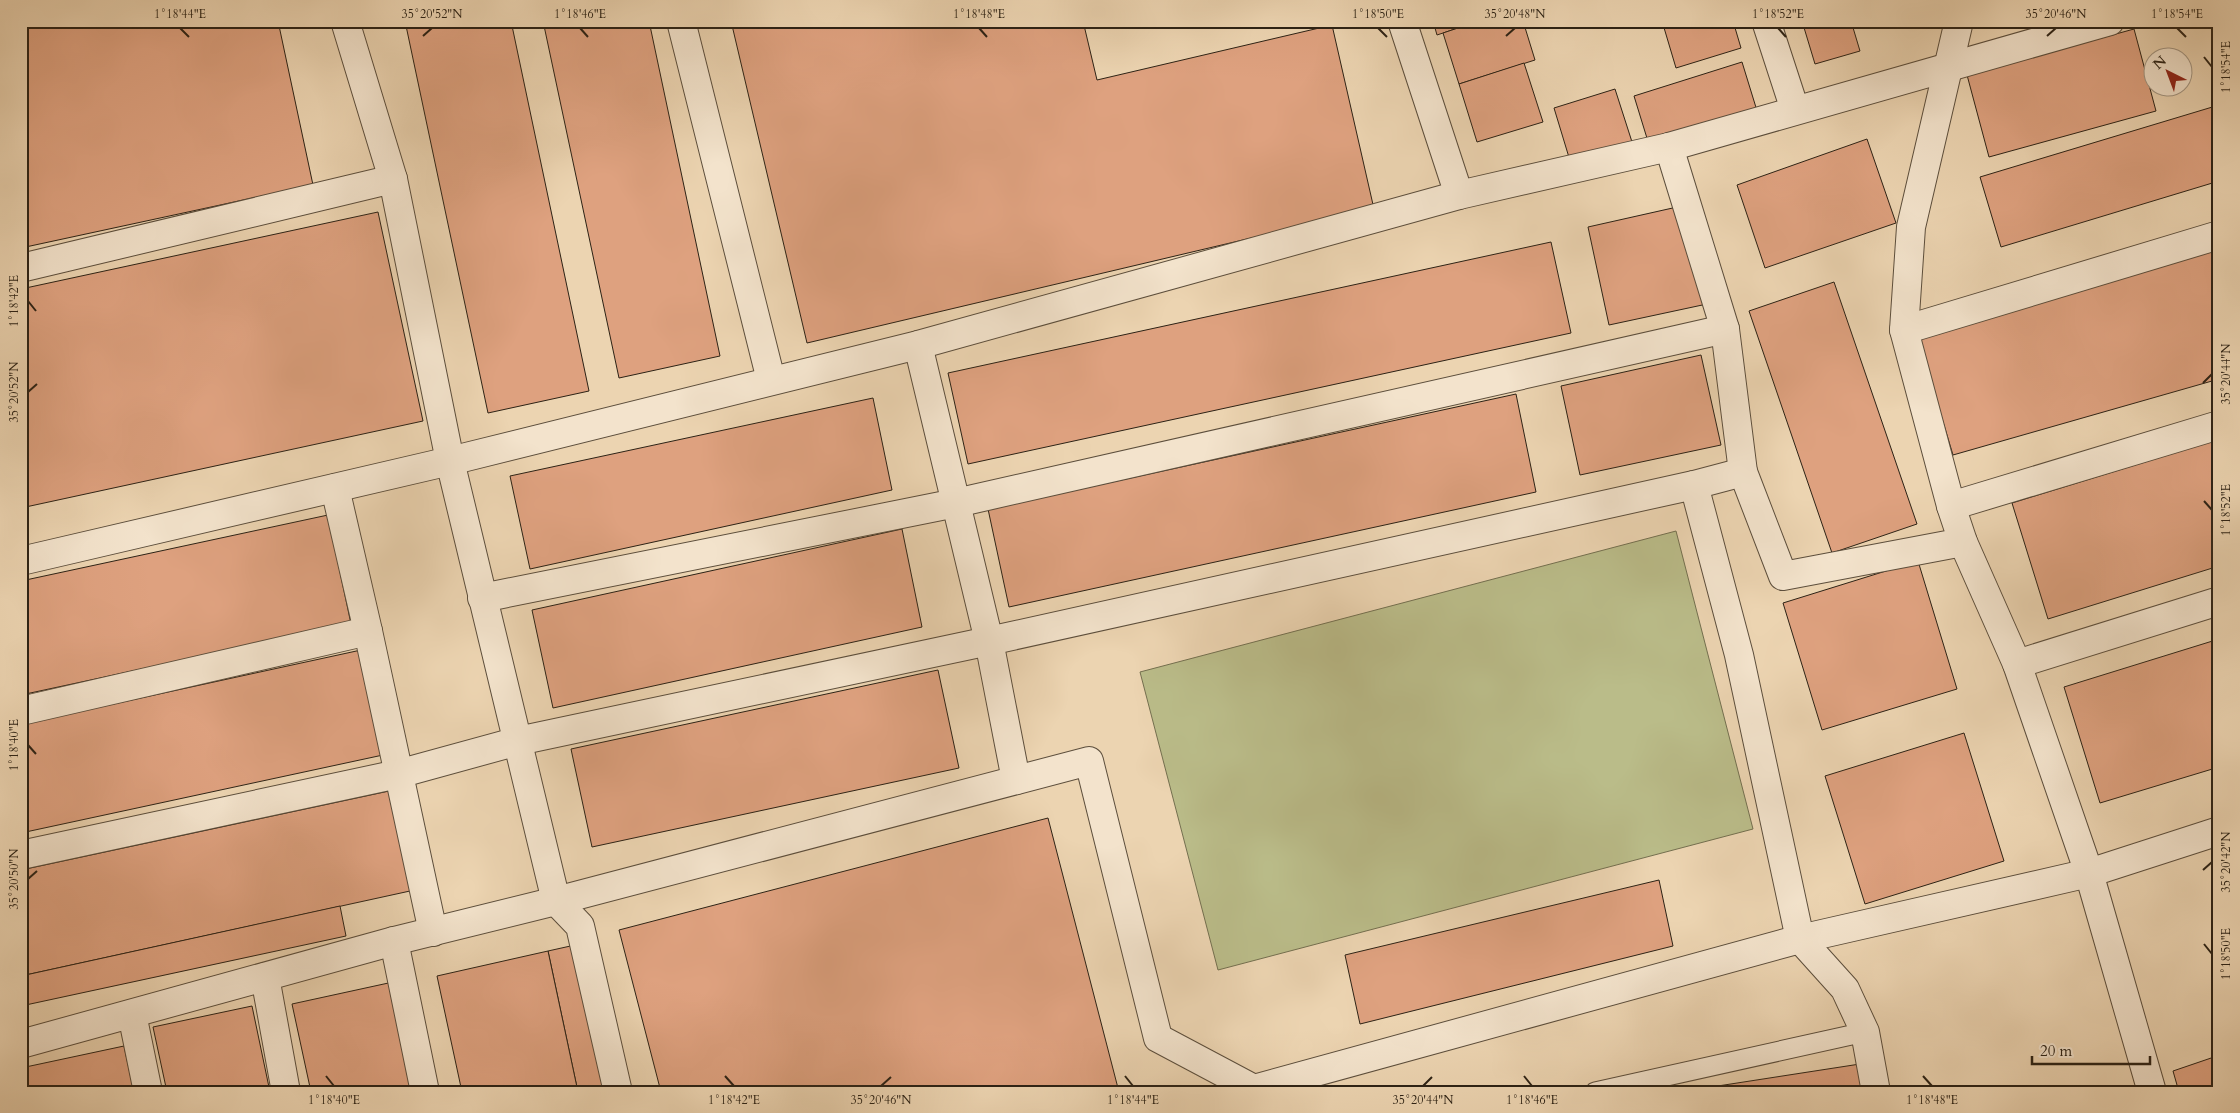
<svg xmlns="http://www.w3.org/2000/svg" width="2240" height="1113" viewBox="0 0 2240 1113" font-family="Cardo,serif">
<rect width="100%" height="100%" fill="#ecd4b1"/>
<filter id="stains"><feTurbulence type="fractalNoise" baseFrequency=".004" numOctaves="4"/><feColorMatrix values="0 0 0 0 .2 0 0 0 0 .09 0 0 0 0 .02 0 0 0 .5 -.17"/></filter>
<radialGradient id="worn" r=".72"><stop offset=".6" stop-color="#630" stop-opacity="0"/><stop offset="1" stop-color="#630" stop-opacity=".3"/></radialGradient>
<path fill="#babc89" stroke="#736f4f" d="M1676,531l77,298 -535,141 -78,-298z"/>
<g fill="#dea17f" stroke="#2c2215">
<path d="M21,21h257l35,164 -292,63z"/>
<path d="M405,21h106l78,370 -101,22z"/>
<path d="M543,21h106l71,335 -101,22z"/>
<path d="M731,21h352l14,59 235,-55 42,184 -567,134z"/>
<path d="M1433,21h46l-42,14z"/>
<path d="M1479,21h44l12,39 -76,24 -16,-51z"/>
<path d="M1662,21h71l8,27 -65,20z"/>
<path d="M1802,21h49l9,30 -45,13z"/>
<path d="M2134,29l22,82 -167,46 -22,-82z"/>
<path d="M1742,62l16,52 -108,34 -16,-52z"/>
<path d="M1524,63l19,59 -66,20 -18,-58z"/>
<path d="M1615,89l18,56 -62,19 -17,-56z"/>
<path d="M2219,105v76l-218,66 -21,-70z"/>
<path d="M1867,139l29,84 -131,45 -28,-83z"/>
<path d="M1686,205l21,99 -98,21 -21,-98z"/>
<path d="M378,212l45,209 -402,87v-219z"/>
<path d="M1551,242l20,91 -603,131 -20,-91z"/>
<path d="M2219,248v131l-266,76 -35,-116z"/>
<path d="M1834,282l83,242 -85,29 -83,-242z"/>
<path d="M1701,355l20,90 -141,30 -19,-89z"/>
<path d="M1516,394l20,98 -527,115 -21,-98z"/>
<path d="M873,398l19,92 -362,79 -20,-93z"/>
<path d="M2219,439v127l-171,53 -36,-116z"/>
<path d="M328,515l23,109 -330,71v-114z"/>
<path d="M902,529l20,98 -369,81 -21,-98z"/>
<path d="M1918,561l39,128 -135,41 -39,-127z"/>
<path d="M2219,639v128l-119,36 -36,-116z"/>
<path d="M361,650l22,105 -362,78v-109z"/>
<path d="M938,670l21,98 -367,79 -21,-98z"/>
<path d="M1964,733l40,128 -139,43 -40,-128z"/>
<path d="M389,791l21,100 -389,85v-106z"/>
<path d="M1048,818l71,274h-458l-42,-162z"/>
<path d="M1659,880l14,66 -313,78 -15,-69z"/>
<path d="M340,906l6,30 -325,70v-30z"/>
<path d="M575,945l31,147h-28l-30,-141z"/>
<path d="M548,951l30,141h-116l-25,-116z"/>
<path d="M393,982l23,110h-105l-19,-88z"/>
<path d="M252,1006l18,86h-103l-14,-65z"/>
<path d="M124,1046l10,46h-113v-24z"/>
<path d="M2217,1056l2,7v29h-40l-6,-21z"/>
<path d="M1860,1064l5,28h-186z"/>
</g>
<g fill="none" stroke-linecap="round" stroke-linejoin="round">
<defs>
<path id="service" d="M1595,1092l270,-60"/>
<g id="minor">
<path d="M345,21l48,158"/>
<path d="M681,21l90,359"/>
<path d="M1402,21l57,174"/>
<path d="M1766,21l29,89"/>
<path d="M1669,147l56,182 18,143"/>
<path d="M21,268l372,-89 57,282 106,440 24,25 38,166"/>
<path d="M1904,330l315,-95"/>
<path d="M918,345l71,296 27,139"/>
<path d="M1694,485l45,170 61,284 45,50 20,43 11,60"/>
<path d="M335,488l33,143 65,301"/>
<path d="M1951,506l268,-81"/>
<path d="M21,561l429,-100 468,-116 541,-150 210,-48 441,-126"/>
<path d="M482,598l474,-95 769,-174"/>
<path d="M2017,664l202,-63"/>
<path d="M21,711l347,-80"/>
<path d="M21,855l377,-81 120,-33 471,-100 705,-156 49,-13 40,104 180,-34"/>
<path d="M394,941l31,151"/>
<path d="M265,977l21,115"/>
<path d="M132,1014l16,78"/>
<path d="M21,1044l373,-103 162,-40 533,-140 69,277 96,51 546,-150 289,-66 130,-42"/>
</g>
<path id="tertiary" d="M1959,21l-48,206 -7,103 47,176 12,36 54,122 72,209 63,219"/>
</defs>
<use href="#service" stroke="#5c4e3c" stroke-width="21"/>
<use href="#minor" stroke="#5c4e3c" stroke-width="30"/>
<use href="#tertiary" stroke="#5c4e3c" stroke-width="30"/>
<use href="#service" stroke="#f3e3cc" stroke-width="19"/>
<use href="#minor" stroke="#f3e3cc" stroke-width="28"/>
<use href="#tertiary" stroke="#f3e3cc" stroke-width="28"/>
</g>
<path fill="none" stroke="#2c2215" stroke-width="2" d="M180,28l9,9M580,28l8,9M979,28l8,9M1378,28l9,9M1778,28l8,9M2177,28l9,9M423,36l9,-8M1506,36l9,-8M2047,36l9,-8M2204,57l8,10M28,301l8,10M2203,383l9,-9M28,392l9,-8M2204,501l8,9M28,745l8,9M2203,870l9,-8M28,879l9,-8M2204,944l8,10M326,1076l8,10M725,1076l9,10M1125,1076l8,10M1524,1076l8,10M1923,1076l9,10M881,1086l10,-9M1423,1086l9,-9"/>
<rect width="2240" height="1113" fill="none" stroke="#ecd4b1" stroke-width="55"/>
<g transform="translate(2168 72) rotate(318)"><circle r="24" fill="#f3e3cc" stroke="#a39683"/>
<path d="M0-4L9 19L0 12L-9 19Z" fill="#8f2418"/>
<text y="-8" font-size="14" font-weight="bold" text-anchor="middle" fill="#2c2215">N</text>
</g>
<path d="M2032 1056v8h118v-8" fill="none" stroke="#2c2215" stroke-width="2.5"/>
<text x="2040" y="1056" font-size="15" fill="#2c2215" stroke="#f3e3cc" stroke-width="4" paint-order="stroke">20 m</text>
<rect x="28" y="28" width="2184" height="1058" fill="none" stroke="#2c2215" stroke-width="2"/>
<g font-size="12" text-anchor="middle" fill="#2c2215">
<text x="180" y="18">1°18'44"E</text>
<text x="432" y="18">35°20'52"N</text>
<text x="580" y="18">1°18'46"E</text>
<text x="979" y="18">1°18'48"E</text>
<text x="1378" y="18">1°18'50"E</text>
<text x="1515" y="18">35°20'48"N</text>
<text x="1778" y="18">1°18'52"E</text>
<text x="2056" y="18">35°20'46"N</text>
<text x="2177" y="18">1°18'54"E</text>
<text transform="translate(2226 67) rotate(-90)" y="4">1°18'54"E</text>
<text transform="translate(14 301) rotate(-90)" y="4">1°18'42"E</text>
<text transform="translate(2226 374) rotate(-90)" y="4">35°20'44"N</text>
<text transform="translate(14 392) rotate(-90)" y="4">35°20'52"N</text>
<text transform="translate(2226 510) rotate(-90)" y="4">1°18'52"E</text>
<text transform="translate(14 745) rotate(-90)" y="4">1°18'40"E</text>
<text transform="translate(2226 862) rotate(-90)" y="4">35°20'42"N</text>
<text transform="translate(14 879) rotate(-90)" y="4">35°20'50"N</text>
<text transform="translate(2226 954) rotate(-90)" y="4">1°18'50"E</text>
<text x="334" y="1104">1°18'40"E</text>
<text x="734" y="1104">1°18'42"E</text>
<text x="881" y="1104">35°20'46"N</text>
<text x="1133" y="1104">1°18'44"E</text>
<text x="1423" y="1104">35°20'44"N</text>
<text x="1532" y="1104">1°18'46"E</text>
<text x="1932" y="1104">1°18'48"E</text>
</g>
<rect width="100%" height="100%" filter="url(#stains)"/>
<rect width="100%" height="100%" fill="url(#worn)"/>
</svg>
